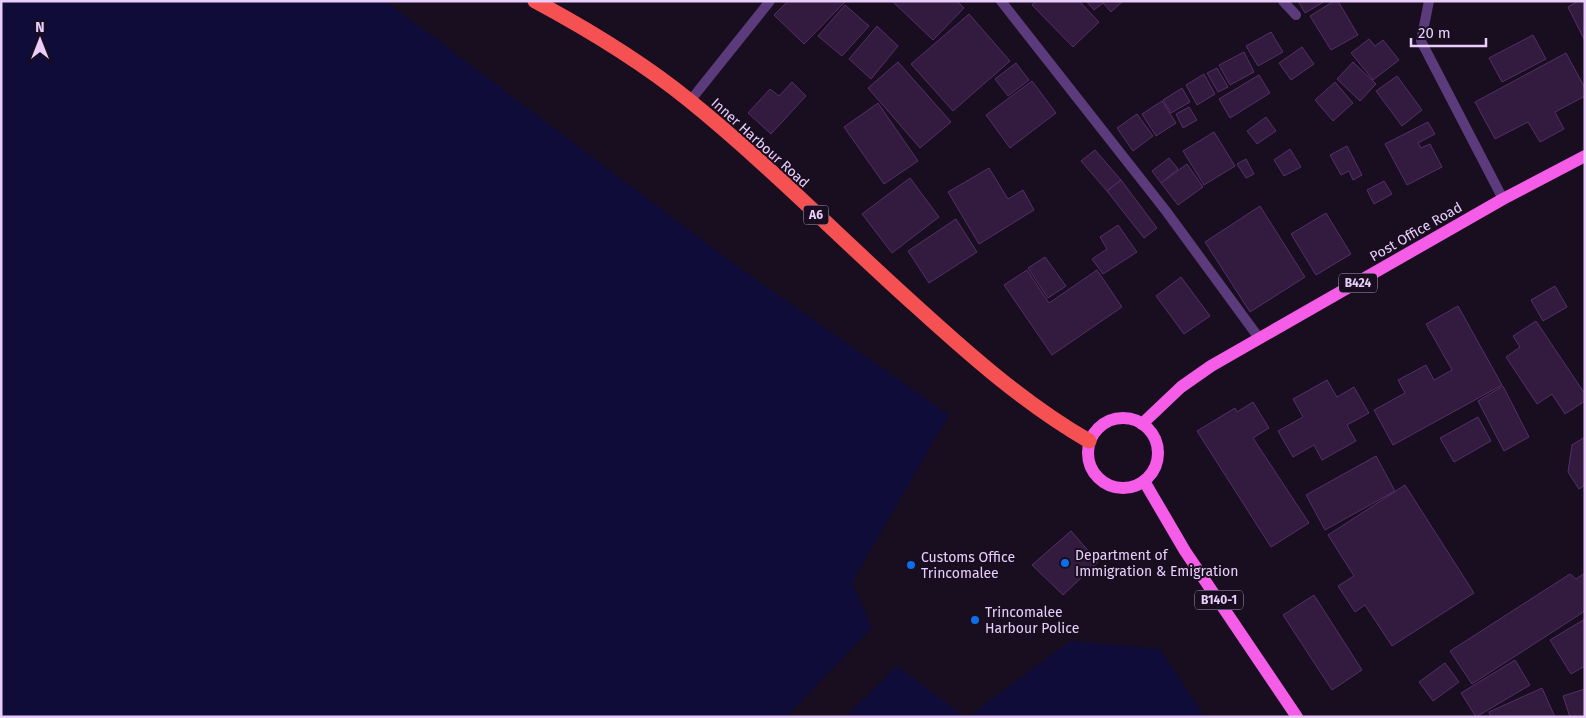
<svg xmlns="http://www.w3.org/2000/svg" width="1586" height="718" viewBox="0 0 1586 718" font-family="'Fira Sans',sans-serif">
<rect width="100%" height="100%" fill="#180e1f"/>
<g fill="#100c39">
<path d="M1,1h385l348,263 215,151 -97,167 20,46 -86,89h-785z"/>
<path d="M1070,641l90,8 45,68h-237z"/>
<path d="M897,666l68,51h-120z"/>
</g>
<g fill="#321b3e" stroke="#552e69">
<path d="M788,1h58l-42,43 -30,-29z"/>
<path d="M892,1h65l7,7 -31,32z"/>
<path d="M1035,1h44l20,21 -26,25 -41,-42z"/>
<path d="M1086,1h37l-12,11 -8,-9 -9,7z"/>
<path d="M1298,1h27l-20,12z"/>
<path d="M1334,1h4l20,34 -27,15 -21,-34z"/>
<path d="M1578,1h7v40l-17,-34z"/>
<path d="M845,5l24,21 -27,30 -24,-20z"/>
<path d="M969,14l41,47 -57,50 -42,-47z"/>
<path d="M877,26l21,20 -27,33 -22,-20z"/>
<path d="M1271,32l12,20 -25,14 -12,-20z"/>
<path d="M1533,35l13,24 -44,23 -13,-24z"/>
<path d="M1369,39l6,7 8,-6 16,20 -26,20 -22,-27z"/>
<path d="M1302,47l12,17 -23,16 -12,-17z"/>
<path d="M1244,52l10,20 -24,13 -11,-20z"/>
<path d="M1566,53l19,35v8l-30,16 9,17 -24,13 -12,-20 -33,17 -20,-37z"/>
<path d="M898,62l53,60 -31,26 -52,-60z"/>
<path d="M1353,62l23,22 -16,17 -23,-22z"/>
<path d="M1016,63l13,17 -21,16 -13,-17z"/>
<path d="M1217,68l11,19 -10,5 -11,-19z"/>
<path d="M1204,74l11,20 -18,11 -11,-20z"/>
<path d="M1259,75l11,18 -40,25 -11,-19z"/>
<path d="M1397,76l25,34 -20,16 -26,-35z"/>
<path d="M1032,81l24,32 -46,35 -24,-33z"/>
<path d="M792,82l14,14 -35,38 -23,-21 22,-24 9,7z"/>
<path d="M1335,82l18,21 -20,18 -18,-21z"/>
<path d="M1182,88l8,14 -19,11 -8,-13z"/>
<path d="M1162,101l14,22 -20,13 -14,-22z"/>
<path d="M878,103l40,58 -34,23 -40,-57z"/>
<path d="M1189,107l8,13 -14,8 -7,-14z"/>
<path d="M1137,114l16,22 -20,15 -16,-23z"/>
<path d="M1266,117l10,14 -19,13 -10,-13z"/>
<path d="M1428,122l7,12 -17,9 3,5 9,-4 12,23 -35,18 -22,-41z"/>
<path d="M1214,132l21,34 -31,19 -21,-34z"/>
<path d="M1347,146l15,29 -9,5 -4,-9 -8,4 -11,-20z"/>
<path d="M1290,149l11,18 -17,9 -10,-16z"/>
<path d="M1095,150l26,30 -14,11 -26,-30z"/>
<path d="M1169,158l9,11 -17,14 -9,-12z"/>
<path d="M1246,159l8,15 -8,4 -9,-14z"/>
<path d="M1187,164l16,23 -25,18 -17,-22z"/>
<path d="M989,168l19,31 15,-9 11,20 -55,34 -31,-52z"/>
<path d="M910,178l29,39 -47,36 -30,-39z"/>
<path d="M1121,180l36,48 -13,10 -37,-47z"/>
<path d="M1384,181l8,13 -18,10 -7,-14z"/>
<path d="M1260,206l45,71 -55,35 -45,-70z"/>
<path d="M1326,213l25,41 -35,21 -25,-41z"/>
<path d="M956,219l21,33 -48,31 -21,-32z"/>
<path d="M1118,225l19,27 -34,22 -11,-15 15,-10 -7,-12z"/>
<path d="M1045,257l21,29 -18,12 -20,-30z"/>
<path d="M1027,270l22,33 48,-33 25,37 -70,48 -48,-70z"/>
<path d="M1181,277l29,39 -26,18 -28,-38z"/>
<path d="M1555,286l12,21 -24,14 -12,-21z"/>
<path d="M1458,306l44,79 -109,60 -19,-35 31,-17 -7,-13 28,-15 8,15 18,-10 -26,-46z"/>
<path d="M1536,321l49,73v7l-20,13 -13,-20 -15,10 -31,-47 14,-10 -7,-11z"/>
<path d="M1327,380l10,17 17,-10 15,26 -22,12 9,16 -34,19 -8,-15 -21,12 -15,-26 25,-14 -10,-18z"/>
<path d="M1503,386l26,51 -25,14 -26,-50z"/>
<path d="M1253,402l16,26 -16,10 56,85 -38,24 -74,-116 38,-23 2,4z"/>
<path d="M1478,417l13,24 -37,21 -14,-24z"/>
<path d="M1585,437v48l-6,4 -11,-17 4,-27z"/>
<path d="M1376,456l19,35 -70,39 -19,-35z"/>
<path d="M1405,485l69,108 -82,53 -27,-41 -10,7 -17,-26 16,-10 -26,-41z"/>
<path d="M1071,531l27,31 -35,33 -31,-30z"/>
<path d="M1585,573v38l-113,73 -22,-33 120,-77 6,5z"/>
<path d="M1314,595l48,75 -30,20 -49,-75z"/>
<path d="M1585,619v47l-14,8 -21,-34z"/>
<path d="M1515,660l15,25 -54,32 -15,-24z"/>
<path d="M1445,663l14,19 -26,19 -14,-19z"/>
<path d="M1542,688l13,29h-64l-2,-5z"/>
<path d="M1585,689v28h-15l-7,-21z"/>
</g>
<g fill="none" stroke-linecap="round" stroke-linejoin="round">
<g stroke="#5b3b7b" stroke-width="10">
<path d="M1001,1l165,210 93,127"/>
<path d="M1283,1l13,14"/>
<path d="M1429,1l-8,40 82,158"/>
<path d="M690,101l80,-100"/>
</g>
<g stroke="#f55ce8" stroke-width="12">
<circle cx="1123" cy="453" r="35"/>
<path d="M1142,424l39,-37 30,-21 292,-167 82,-43"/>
<path d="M1144,481l41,70 112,166"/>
</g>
<path stroke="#f55153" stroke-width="15" d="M535,1c54,29 107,61 155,100 79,64 151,138 227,206 54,49 108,97 172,134"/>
</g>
<g fill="#0e6de8" stroke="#180e1f" stroke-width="2">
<circle cx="1065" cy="563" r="5"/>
<circle cx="911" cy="565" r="5"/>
<circle cx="975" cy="620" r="5"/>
</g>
<g text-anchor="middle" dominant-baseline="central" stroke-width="4" stroke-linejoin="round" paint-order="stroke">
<g fill="#180e1f" stroke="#aa94ba" stroke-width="1">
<rect x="803.5" y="205.5" width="25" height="19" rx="4"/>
<rect x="1339" y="273.5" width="38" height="19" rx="4"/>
<rect x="1195" y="590.5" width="48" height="19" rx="4"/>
</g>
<g font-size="12" font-weight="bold" fill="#e9cefc">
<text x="816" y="215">A6</text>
<text x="1358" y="283">B424</text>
<text x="1219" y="600">B140-1</text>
</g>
<g font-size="14" fill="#e9cefc" stroke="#180e1f">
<text transform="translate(760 143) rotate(42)">Inner Harbour Road</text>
<text transform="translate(1416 232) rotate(-30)">Post Office Road</text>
</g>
<g font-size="14" fill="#e9cefc" stroke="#180e1f" text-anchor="start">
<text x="1075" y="555">Department of<tspan x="1075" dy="16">Immigration &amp; Emigration</tspan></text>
<text x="921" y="557">Customs Office<tspan x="921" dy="16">Trincomalee</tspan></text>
<text x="985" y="612">Trincomalee<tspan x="985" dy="16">Harbour Police</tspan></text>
</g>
</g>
<rect width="1586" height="718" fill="none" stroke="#e9cefc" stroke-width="5"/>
<g transform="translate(40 40)" stroke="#180e1f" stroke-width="4" paint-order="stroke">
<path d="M0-4L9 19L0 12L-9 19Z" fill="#e9cefc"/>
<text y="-8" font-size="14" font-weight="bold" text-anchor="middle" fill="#e9cefc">N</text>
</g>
<path d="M1411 38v8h75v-8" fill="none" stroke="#e9cefc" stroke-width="2.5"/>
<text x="1418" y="38" font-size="15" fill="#e9cefc" stroke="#180e1f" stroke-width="4" paint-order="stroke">20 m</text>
</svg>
